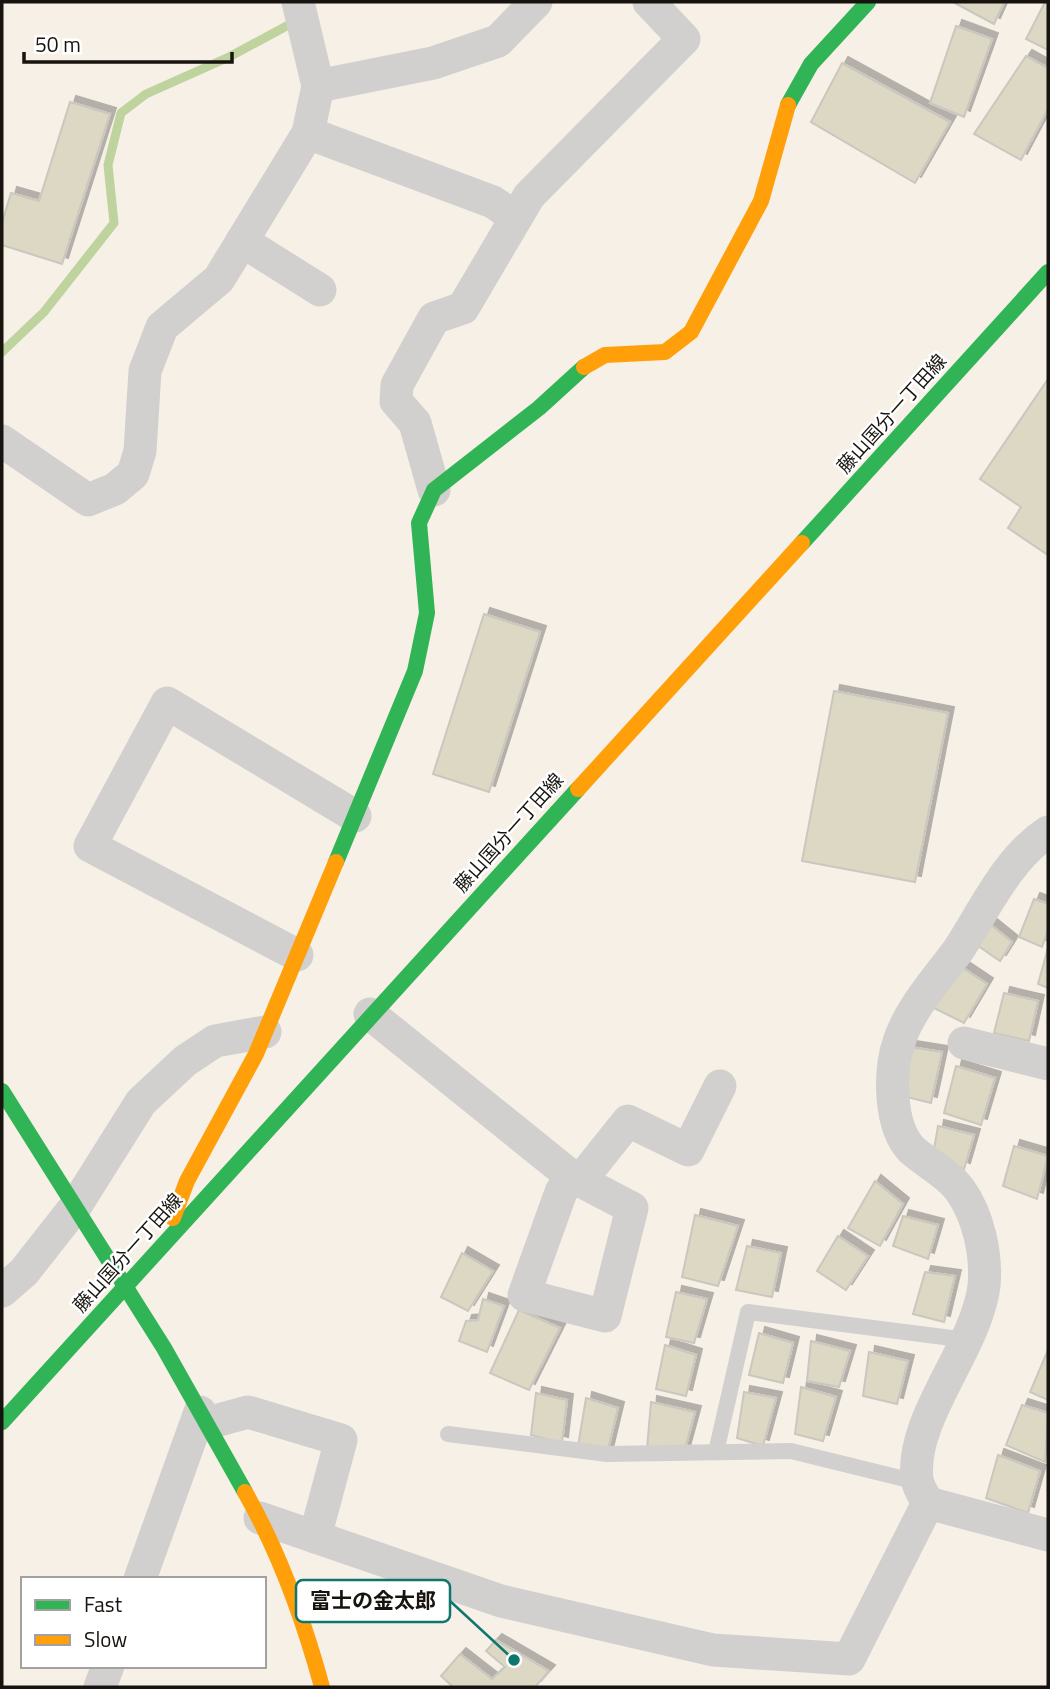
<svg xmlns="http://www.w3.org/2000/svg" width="1050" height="1689" viewBox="0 0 1050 1689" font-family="'Titillium Web','Noto Sans JP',sans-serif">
<defs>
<filter id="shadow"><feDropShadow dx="6" dy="-6" stdDeviation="0" flood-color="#0004"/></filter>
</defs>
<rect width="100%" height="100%" fill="#f6f0e7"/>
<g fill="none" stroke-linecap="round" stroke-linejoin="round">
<path stroke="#bfd39e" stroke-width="9" d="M2,352l42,-40 70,-89 -6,-58 13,-52 25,-19 83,-37 65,-35"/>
</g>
<g fill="#dcd8c4" stroke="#cac7bf" stroke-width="2" filter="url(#shadow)">
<path d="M953,2h51l-10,22z"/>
<path d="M1045,2h3v48l-22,-11z"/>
<path d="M956,26l36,13 -28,78 -34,-14z"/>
<path d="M1026,56l22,12v41l-27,51 -47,-26z"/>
<path d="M842,63l108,59 -35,61 -104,-61z"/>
<path d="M70,102l40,12 -48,150 -60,-19v-22l9,-30 28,8z"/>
<path d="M1048,379v176l-40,-27 13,-21 -41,-28z"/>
<path d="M484,614l56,18 -51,160 -56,-18z"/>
<path d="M834,691l114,22 -33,169 -113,-21z"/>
<path d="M1034,899l14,5v26l-6,17 -23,-10z"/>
<path d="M986,921l26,21 -12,19 -26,-18z"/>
<path d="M1048,948v40l-10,-4z"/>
<path d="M957,964l30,20 -23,39 -34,-17z"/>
<path d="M1004,993l34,8 -9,40 -35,-8z"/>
<path d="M910,1047l32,5 -11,51 -28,-7z"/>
<path d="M956,1066l39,12 -14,47 -37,-12z"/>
<path d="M938,1126l36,9 -10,34 -31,-14z"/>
<path d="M1014,1146l34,10 -11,43 -34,-13z"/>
<path d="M875,1181l28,23 -23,42 -32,-18z"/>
<path d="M695,1215l43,11 -20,60 -36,-9z"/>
<path d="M903,1216l35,9 -10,34 -35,-13z"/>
<path d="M838,1236l30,20 -22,34 -29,-19z"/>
<path d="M747,1246l34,7 -9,44 -36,-7z"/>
<path d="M462,1253l31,18 -25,40 -27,-14z"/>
<path d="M925,1272l30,4 -11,46 -31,-8z"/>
<path d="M676,1292l31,7 -13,44 -28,-6z"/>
<path d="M483,1299l21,7 -17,46 -28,-11 7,-20 12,-1z"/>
<path d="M519,1310l41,18 -31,62 -39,-17z"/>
<path d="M759,1333l34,10 -10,40 -34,-8z"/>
<path d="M811,1341l39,10 -11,36 -32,-6z"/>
<path d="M665,1345l31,10 -10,41 -30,-7z"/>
<path d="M1048,1350v50l-18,-8z"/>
<path d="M869,1352l39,9 -11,43 -34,-8z"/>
<path d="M801,1387l35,10 -13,44 -28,-7z"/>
<path d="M744,1392l32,6 -13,48 -26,-8z"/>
<path d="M536,1393l31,7 -5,43 -31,-8z"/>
<path d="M586,1398l32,10 -11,46 -29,-8z"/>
<path d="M651,1402l44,10 -12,44 -36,-7z"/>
<path d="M1022,1405l26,8 -3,49 -39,-17z"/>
<path d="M998,1455l42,16 -12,42 -42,-15z"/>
<path d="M496,1640l53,31 -14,16h-82l-12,-11 19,-22 32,25 13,-12 -19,-16z"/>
</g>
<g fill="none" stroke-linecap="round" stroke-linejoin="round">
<g stroke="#d2d0ce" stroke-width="16">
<path d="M448,1434l159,20 184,-3 126,31"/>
<path d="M716,1452l32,-140 219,28"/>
</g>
<g stroke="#d2d0ce" stroke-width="33">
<path d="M318,86l115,-23 65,-22 38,-39"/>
<path d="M308,133l185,69 23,16"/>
<path d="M242,241l78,49"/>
<path d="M2,441l86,59 27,-11 18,-15 7,-23 5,-80 17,-44 57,-48 89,-146 10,-47 -20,-84"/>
<path d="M434,490l-19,-67 -19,-22 1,-16 37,-67 29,-10 66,-112 155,-157 -35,-37"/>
<path d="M297,955l-207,-109 77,-143 188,113"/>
<path d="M370,1014l201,162 61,32 -27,108 -81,-21 37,-103 10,-16"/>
<path d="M964,1043l84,21"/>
<path d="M580,1181l48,-60 60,29 32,-64"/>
<path d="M2,1291l22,-19 51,-65 66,-105 44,-41 30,-20 50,-9"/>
<path d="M208,1423l40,-11 93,28 -26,97"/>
<path d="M928,1503c-4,-7 -10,-16 -11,-24 -7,-61 59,-130 67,-193 3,-32 -6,-71 -24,-96 -12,-17 -34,-27 -49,-41 -22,-24 -22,-78 -12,-107 10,-33 40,-65 60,-93 26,-40 48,-90 89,-117"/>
<path d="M260,1518l241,83 212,49 136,9 79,-156 120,32"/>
<path d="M140,1579l60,-167"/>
<path d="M100,1687l8,-21"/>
</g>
<g stroke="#30b455" stroke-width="16">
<path d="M788,105l23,-41 57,-62"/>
<path d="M802,543l246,-271"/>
<path d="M336,862l79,-191 12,-58 -8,-90 15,-33 105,-82 45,-41"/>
<path d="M2,1091l162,257 81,144"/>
<path d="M2,1422l576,-633"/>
</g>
<g stroke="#ff9f0a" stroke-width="16">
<path d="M584,367l21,-12 60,-3 26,-20 70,-131 27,-96"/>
<path d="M578,789l224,-246"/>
<path d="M173,1218l14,-37 69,-127 80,-192"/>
<path d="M245,1492c34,60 59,129 77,195"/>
</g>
</g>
<g text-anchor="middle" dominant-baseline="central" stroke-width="5" stroke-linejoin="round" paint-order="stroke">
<g font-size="19" fill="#17130e" stroke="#fff">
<text transform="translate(891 413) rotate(-48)">藤山国分一丁田線</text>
<text transform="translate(508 832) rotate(-48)">藤山国分一丁田線</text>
<text transform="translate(127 1252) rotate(-48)">藤山国分一丁田線</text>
</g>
</g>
<path fill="none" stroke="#0f766e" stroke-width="2.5" d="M514 1660L450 1601"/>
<circle fill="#0f766e" stroke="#fff" stroke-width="2.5" cx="514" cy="1660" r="7"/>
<rect fill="#fff" stroke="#0f766e" stroke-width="2.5" x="296" y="1580" width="154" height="42" rx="7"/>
<g font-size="21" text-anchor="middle" font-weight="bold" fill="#17130e">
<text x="373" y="1608">富士の金太郎</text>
</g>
<rect width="1050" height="1689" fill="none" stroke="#17130e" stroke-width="7"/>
<rect x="21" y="1577" width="245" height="91" fill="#ffffff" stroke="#a2a19f" stroke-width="2"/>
<rect x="35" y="1600" width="35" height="10" fill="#30b455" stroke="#a2a19f" stroke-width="2"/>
<text x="84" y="1612" font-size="21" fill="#17130e">Fast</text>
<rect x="35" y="1635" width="35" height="10" fill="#ff9f0a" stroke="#a2a19f" stroke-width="2"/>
<text x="84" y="1647" font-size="21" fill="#17130e">Slow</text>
<path d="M24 52v10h208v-10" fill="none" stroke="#17130e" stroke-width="3.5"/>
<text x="35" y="52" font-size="21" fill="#17130e" stroke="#ffffff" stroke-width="5" paint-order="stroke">50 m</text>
</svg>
